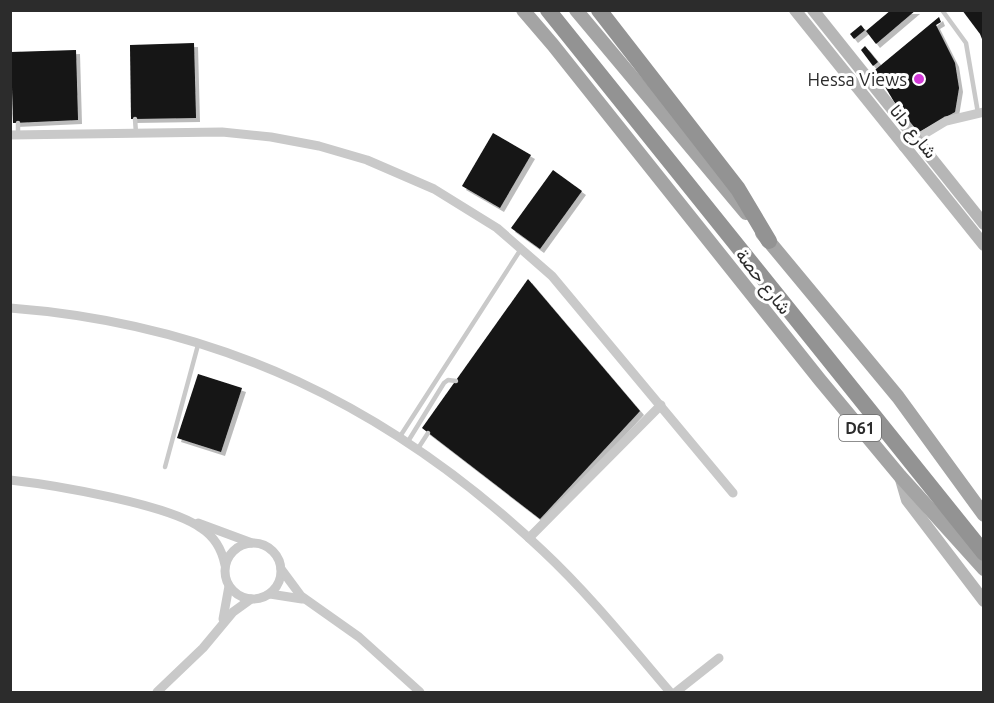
<svg xmlns="http://www.w3.org/2000/svg" width="994" height="703" viewBox="0 0 994 703" font-family="Ubuntu,Vazirmatn,sans-serif">
<defs>
<filter id="shadow"><feDropShadow dx="4" dy="4" stdDeviation="0" flood-color="#0004"/></filter>
</defs>
<rect width="100%" height="100%" fill="#fff"/>
<g fill="#131313" filter="url(#shadow)">
<path d="M891,10h25l-40,34 -10,-13z"/>
<path d="M962,10h22v34l-4,-10z"/>
<path d="M939,17l2,5 -5,3 19,38 4,25 -4,24 -41,23 -39,-65z"/>
<path d="M861,25l4,5 -11,9 -4,-5z"/>
<path d="M194,43l2,75 -65,1 -1,-74z"/>
<path d="M865,46l13,16 -5,4 -12,-16z"/>
<path d="M76,50l2,70 -65,3 -2,-71z"/>
<path d="M493,133l38,22 -31,53 -38,-22z"/>
<path d="M553,170l29,21 -42,58 -29,-21z"/>
<path d="M528,279l112,132 -100,108 -118,-91z"/>
<path d="M198,374l44,14 -21,64 -44,-14z"/>
</g>
<g fill="none" stroke-linecap="round" stroke-linejoin="round">
<g stroke="#c9c9c9" stroke-width="4.5">
<path d="M942,10l24,33 12,70"/>
<path d="M135,119l1,14"/>
<path d="M18,123v12"/>
<path d="M399,438l122,-189"/>
<path d="M407,443l37,-60 4,-3 8,1"/>
<path d="M417,450l11,-17"/>
<path d="M165,467l33,-122"/>
</g>
<g stroke="#c9c9c9" stroke-width="9">
<path d="M10,135l212,-3 49,5 48,9 48,14 67,29 63,39 55,48 181,217"/>
<path d="M903,147l43,-26 38,-9"/>
<path d="M10,308c210,16 381,99 533,243 46,43 86,93 127,141"/>
<path d="M10,480c44,5 158,24 191,48 14,9 21,22 24,37"/>
<path d="M198,523l54,20"/>
<path d="M529,538l132,-133"/>
<circle cx="253" cy="571" r="28"/>
<path d="M281,569l20,27 58,41 61,55"/>
<path d="M270,594l32,5"/>
<path d="M223,619l6,-33"/>
<path d="M157,692l46,-44 30,-36 18,-13"/>
<path d="M676,692l43,-34"/>
</g>
<g stroke="#b6b6b6" stroke-width="12">
<path d="M795,10l189,235"/>
<path d="M813,10l171,214"/>
<path d="M900,476l7,24 77,101"/>
</g>
<g stroke="#a4a4a4" stroke-width="14">
<path d="M523,10l30,35 267,335 80,96 84,93"/>
<path d="M576,10l170,203"/>
<path d="M762,233l136,164 86,118"/>
</g>
<g stroke="#939393" stroke-width="16">
<path d="M548,10l436,543"/>
<path d="M599,10l139,179 31,52"/>
</g>
</g>
<circle fill="#d23ad7" stroke="#fff" stroke-width="2" cx="919" cy="79" r="6"/>
<g text-anchor="middle" dominant-baseline="central" stroke-width="6" stroke-linejoin="round" paint-order="stroke">
<rect fill="#fff" stroke="#6b6b6b" stroke-width="1.5" x="839" y="415" width="42" height="26" rx="4.5"/>
<g font-size="16" font-weight="bold" fill="#2c2c2c">
<text x="860" y="428">D61</text>
</g>
<g font-size="18" fill="#2c2c2c" stroke="#fff" text-anchor="end">
<text x="907" y="79">Hessa Views</text>
</g>
<g font-size="18" fill="#2c2c2c" stroke="#fff">
<text transform="translate(914 131) rotate(51)">شارع دانا</text>
<text transform="translate(764 281) rotate(52)">شارع حصة</text>
</g>
</g>
<rect width="994" height="703" fill="none" stroke="#2c2c2c" stroke-width="24"/>
</svg>
